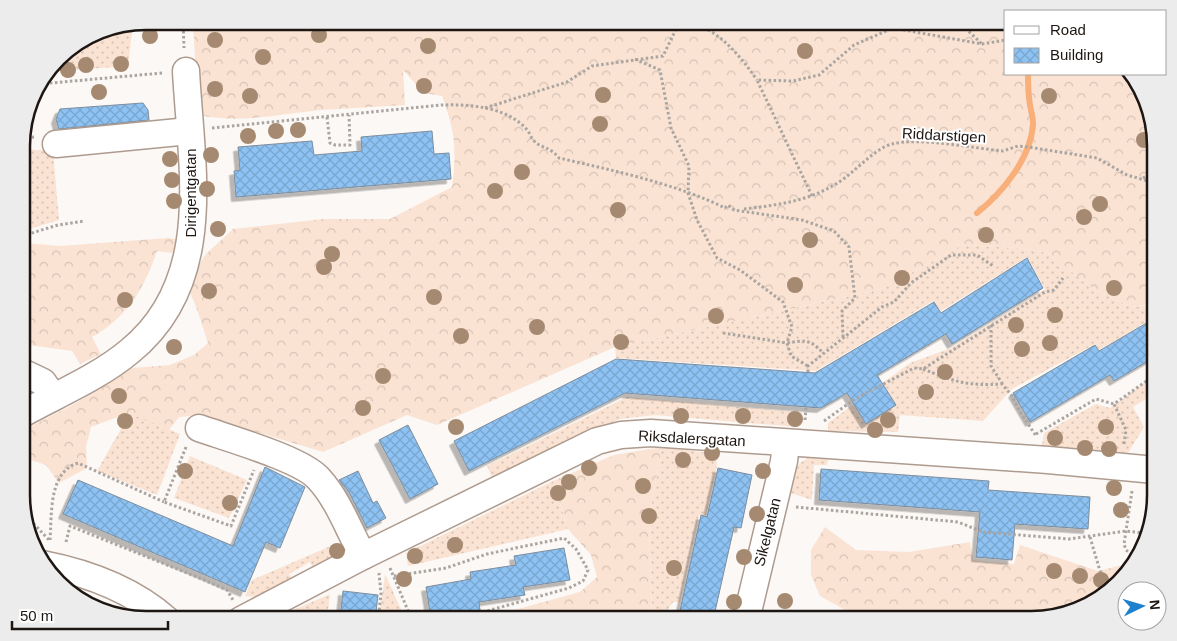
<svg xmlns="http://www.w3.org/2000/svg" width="1177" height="641" viewBox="0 0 1177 641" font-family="Helvetica,sans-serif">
<defs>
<pattern id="grass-dots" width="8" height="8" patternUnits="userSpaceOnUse" patternTransform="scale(1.25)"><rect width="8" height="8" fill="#fae3d3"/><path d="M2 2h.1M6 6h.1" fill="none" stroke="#d6c2b4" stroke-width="1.8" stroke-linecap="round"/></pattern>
<pattern id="forest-crowns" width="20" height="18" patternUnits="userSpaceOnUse" patternTransform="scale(1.25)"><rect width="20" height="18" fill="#fae3d3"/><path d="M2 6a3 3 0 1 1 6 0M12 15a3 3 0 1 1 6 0" fill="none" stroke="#d6c2b4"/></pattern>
<pattern id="building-cross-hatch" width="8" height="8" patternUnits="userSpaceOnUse" patternTransform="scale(1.25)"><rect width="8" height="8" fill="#8dc2f3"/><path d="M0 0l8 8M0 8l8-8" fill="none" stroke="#79a6cf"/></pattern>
<filter id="shadow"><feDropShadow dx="-4.5" dy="4.5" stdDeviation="0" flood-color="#0004"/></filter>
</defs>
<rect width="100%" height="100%" fill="#fcf8f5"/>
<g fill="url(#grass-dots)">
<path d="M133,24l-5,42 -79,6c25,-33 45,-41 84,-48z"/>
<path d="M22,149l31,2 6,69 -36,11 1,10 -2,2z"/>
<path d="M962,245l55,3 31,5 47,37 36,17 24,-2v12l-56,33 -4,-6 -83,45 -29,32 -83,-6 -2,17 -70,-1v-8l82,-60 41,-15 94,-59 -18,-32 -86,54 -8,-10 -117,70 -200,-13 -1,-11 267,-58z"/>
<path d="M1155,375v18l-22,14 11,20 -16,26 -86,-7 2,-13 52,-29 14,4z"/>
<path d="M627,397l171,15v15l-143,-12 -35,4 -127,61 -6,-14z"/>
<path d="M130,413l50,21 -23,61 -60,-24z"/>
<path d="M662,447l54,7 1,13 -11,48h-7l-19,87h-7l-12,18h-12l3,-7 -3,-93z"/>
<path d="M190,456l57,24 -18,38 -55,-20z"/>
<path d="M808,458l20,1 -1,6h-13l-2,35 -21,-7c2,-15 2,-28 17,-35z"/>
<path d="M553,481l15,48 -160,37 -2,-13z"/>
<path d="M333,545l6,1 3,8 -29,14 -3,-6 -21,12 3,5 -35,18 -12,-1 7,-16z"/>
<path d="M385,574l19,42 2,4h-27z"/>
<path d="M330,594l-3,26h-56z"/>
</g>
<g fill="url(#forest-crowns)">
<path d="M250,21h49l6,6 14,-6h95l27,9 12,-9h553v53h125l4,3 20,61v166l-24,3 -36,-17 -47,-37 -31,-5 -55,-3 -80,44 -267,58 -178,78 -30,-10 -84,37 -123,-37 -21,2 -10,13 -41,-17 -37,14 -5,20 1,21 -28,15 -13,-18 -24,-8v-26l56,-29 54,-34 38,-3 24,-10 14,-12 -10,-31 -11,-27 18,-30 28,-26 90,-10h67l62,-32c5,-39 3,-55 -10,-91l-18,-3 -21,-23 2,35c-28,2 -56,3 -84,5 -41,4 -82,14 -122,5l-6,-88z"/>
<path d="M167,238l10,1 -4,14 -16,-2c-12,36 -30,67 -65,86l9,17 -21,10 -8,-13 -50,-7v-101l39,3z"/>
<path d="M662,447l-13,73 3,94 -3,6h-171l102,-28 17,-15 -6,-22 -23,-26 -15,-48 61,-26z"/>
<path d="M825,527l31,23 53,2 61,-10 3,18 41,4 6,-19 78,26 24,-6 19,-15 -2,7 -39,42 -61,20h-159l-33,-8 -27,-15 -9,-21v-25z"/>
</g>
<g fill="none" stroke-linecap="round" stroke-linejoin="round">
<path stroke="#f9af79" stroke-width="6" d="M977,213c26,-21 54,-55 56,-89 0,-7 -2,-13 -3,-19 -2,-11 -2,-21 -2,-31"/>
</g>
<g fill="url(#building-cross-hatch)" stroke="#7e8d9c" filter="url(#shadow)">
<path d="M143,103l5,7 1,10 -90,9 -1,-3 -2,-7 4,-10z"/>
<path d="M432,131l2,23 15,-1 2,26 -215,18 -2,-26 6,-1 -2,-23 74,-6 2,14 48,-4 -1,-14z"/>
<path d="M1027,258l16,30 -91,56 -6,-10 -69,41 19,30 -30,19 -19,-31 -26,15 -196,-15 -156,78 -15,-30 162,-82 199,14 119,-71 7,11z"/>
<path d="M1155,318v39l-41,24 -4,-6 -80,47 -17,-29 82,-48 4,6z"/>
<path d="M408,425l30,59 -28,15 -31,-59z"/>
<path d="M265,467l40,20 -25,61 -14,-6 -21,50 -182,-78 15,-34 155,66z"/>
<path d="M718,468l34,7 -11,53 -7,-1 -20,89 -6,-1 -1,5h-29l23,-105 6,2z"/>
<path d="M821,469l168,12 -1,9 102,7 -2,32 -73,-5 -3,36 -36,-3 4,-45 -161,-12z"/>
<path d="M358,471l15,32 4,-2 9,17 -19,10 -18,-36 -10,-12z"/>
<path d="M564,548l6,32 -47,7 2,8 -46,7 1,8 -49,8 -5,-31 45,-8 -1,-7 46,-7 -2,-9z"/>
<path d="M343,591l35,4 -3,25h-35z"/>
</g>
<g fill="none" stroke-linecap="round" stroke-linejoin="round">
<defs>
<g id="minor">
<path d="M56,144l133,-13"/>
<path d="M22,372l21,10 10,15"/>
<path d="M22,414c36,-20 77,-37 108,-63 86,-70 61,-184 56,-280"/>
<path d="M199,428c28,10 103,31 120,51 20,22 30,52 44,77"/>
<path d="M42,564c46,9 90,25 125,56"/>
<path d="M241,620l122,-64 234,-115 24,-6 30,-2 397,27 107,10"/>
<path d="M746,620l38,-159 2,-18"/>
</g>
</defs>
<use href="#minor" stroke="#ae9b8f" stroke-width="29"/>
<g stroke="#aaa5a1" stroke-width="3" stroke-dasharray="2.5 2.5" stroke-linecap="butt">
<path d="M183,21l1,27"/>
<path d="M690,21c30,11 49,33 67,59"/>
<path d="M958,21l24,23"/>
<path d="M635,59l25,11 11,58 18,38 -1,27 9,27 20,38 23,12 43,32 9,25 -5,16c18,-3 23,-4 36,10"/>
<path d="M1124,74l12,8"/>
<path d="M40,84l122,-11"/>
<path d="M485,108l82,-26 25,-16 71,-10 17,-35"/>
<path d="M327,117l3,26 5,2h15l-1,-30"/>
<path d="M212,128l230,-23c28,-1 67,2 86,26 2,3 3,7 6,10 10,9 14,4 25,17 52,12 118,26 166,50l3,-3 6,5 68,10 32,11 15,16 6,51 -13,13 1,26"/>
<path d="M22,138l12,-1"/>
<path d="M1143,178l12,-5"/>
<path d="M812,196l-55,-116 36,1 26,-6 35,-30 39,-17 89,16 24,-4"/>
<path d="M744,209c34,-4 66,-8 95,-27 16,-10 36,-34 53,-38 28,-7 80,4 111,7l15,-5 10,1 69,11 30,17 28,8"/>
<path d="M22,236l36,-11 27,-4"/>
<path d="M991,325v41l11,17"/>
<path d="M723,333l64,10 4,13 17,10"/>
<path d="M923,369c32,13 44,17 79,15l10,12 7,14 17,26"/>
<path d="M808,372v-6l74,-59 12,-5 17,-19 40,-28h26l16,11"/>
<path d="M805,420l1,-13"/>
<path d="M824,421l31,-22 59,-31 9,1 122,-77 9,-2 9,-12"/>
<path d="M1036,434l60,-35 18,5"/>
<path d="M1124,444l2,-14 -12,-26 41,-29"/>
<path d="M186,447l-22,55 67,24 23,-56"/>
<path d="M22,480l11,42"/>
<path d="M1132,491l-8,53 2,6 11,9"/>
<path d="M796,507l162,15 25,10 86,7 57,-8 20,2"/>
<path d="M25,518l8,5 17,18"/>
<path d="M1090,537l10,34 13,14"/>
<path d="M50,540c2,-25 -2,-68 28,-77l86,39"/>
<path d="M66,542l4,-16 132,53 25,11 6,10"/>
<path d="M390,568l22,52"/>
<path d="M394,576l52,-8 41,-14 77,-16 12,11 12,21 -5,11 -14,7 -114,32"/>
<path d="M208,617l2,3"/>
<path d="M378,620l3,-26 -2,-21"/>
</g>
<use href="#minor" stroke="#fff" stroke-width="26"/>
</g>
<g fill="#a58970">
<circle cx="319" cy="35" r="8"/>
<circle cx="150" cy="36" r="8"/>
<circle cx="215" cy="40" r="8"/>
<circle cx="428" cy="46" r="8"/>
<circle cx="805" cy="51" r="8"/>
<circle cx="263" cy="57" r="8"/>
<circle cx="121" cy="64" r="8"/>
<circle cx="86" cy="65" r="8"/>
<circle cx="68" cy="70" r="8"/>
<circle cx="424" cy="86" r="8"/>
<circle cx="215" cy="89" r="8"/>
<circle cx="99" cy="92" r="8"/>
<circle cx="603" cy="95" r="8"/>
<circle cx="250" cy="96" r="8"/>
<circle cx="1049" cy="96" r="8"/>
<circle cx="600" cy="124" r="8"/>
<circle cx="298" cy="130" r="8"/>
<circle cx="276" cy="131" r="8"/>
<circle cx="248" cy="136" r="8"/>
<circle cx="1144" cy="140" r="8"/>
<circle cx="211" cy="155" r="8"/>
<circle cx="170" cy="159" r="8"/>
<circle cx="522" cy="172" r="8"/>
<circle cx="172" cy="180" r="8"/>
<circle cx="207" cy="189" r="8"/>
<circle cx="495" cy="191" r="8"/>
<circle cx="174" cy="201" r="8"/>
<circle cx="1100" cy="204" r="8"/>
<circle cx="618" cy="210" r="8"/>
<circle cx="1084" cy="217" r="8"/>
<circle cx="218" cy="229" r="8"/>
<circle cx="986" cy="235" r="8"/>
<circle cx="810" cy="240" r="8"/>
<circle cx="332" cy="254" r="8"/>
<circle cx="324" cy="267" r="8"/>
<circle cx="902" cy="278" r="8"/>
<circle cx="795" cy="285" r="8"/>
<circle cx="1114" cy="288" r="8"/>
<circle cx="209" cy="291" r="8"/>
<circle cx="434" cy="297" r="8"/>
<circle cx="125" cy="300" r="8"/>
<circle cx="1055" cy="315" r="8"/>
<circle cx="716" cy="316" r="8"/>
<circle cx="1016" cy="325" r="8"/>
<circle cx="537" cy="327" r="8"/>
<circle cx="461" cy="336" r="8"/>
<circle cx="621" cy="342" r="8"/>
<circle cx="1050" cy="343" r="8"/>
<circle cx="174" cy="347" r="8"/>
<circle cx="1022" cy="349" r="8"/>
<circle cx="945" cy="372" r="8"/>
<circle cx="383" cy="376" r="8"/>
<circle cx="926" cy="392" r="8"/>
<circle cx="119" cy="396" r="8"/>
<circle cx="363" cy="408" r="8"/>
<circle cx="681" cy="416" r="8"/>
<circle cx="743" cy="416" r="8"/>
<circle cx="795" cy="419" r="8"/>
<circle cx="888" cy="420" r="8"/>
<circle cx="125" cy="421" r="8"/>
<circle cx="456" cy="427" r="8"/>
<circle cx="1106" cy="427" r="8"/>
<circle cx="875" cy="430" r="8"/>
<circle cx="1055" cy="438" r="8"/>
<circle cx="1085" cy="448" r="8"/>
<circle cx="1109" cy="449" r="8"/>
<circle cx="712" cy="453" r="8"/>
<circle cx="683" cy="460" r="8"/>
<circle cx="589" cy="468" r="8"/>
<circle cx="185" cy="471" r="8"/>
<circle cx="763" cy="471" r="8"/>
<circle cx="569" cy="482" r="8"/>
<circle cx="643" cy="486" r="8"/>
<circle cx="1114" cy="488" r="8"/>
<circle cx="558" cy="493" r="8"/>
<circle cx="230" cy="503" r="8"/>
<circle cx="1121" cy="510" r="8"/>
<circle cx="757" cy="514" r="8"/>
<circle cx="649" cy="516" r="8"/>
<circle cx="455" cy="545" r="8"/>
<circle cx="337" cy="551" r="8"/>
<circle cx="415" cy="556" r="8"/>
<circle cx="744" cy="557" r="8"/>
<circle cx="674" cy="568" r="8"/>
<circle cx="1054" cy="571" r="8"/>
<circle cx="1080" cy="576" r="8"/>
<circle cx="404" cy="579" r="8"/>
<circle cx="1101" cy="580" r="8"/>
<circle cx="785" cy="601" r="8"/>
<circle cx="734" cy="602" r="8"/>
</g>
<g text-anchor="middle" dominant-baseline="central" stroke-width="4" stroke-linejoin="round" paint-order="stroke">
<g font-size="15" fill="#1d1612" stroke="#fff">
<text transform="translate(944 135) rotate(3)">Riddarstigen</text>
<text transform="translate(190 193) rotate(-90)">Dirigentgatan</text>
<text transform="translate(692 438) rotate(3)">Riksdalersgatan</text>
<text transform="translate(767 532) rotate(-76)">Sikelgatan</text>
</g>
</g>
<path d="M0 0H1177V641H0ZM146 30H1031A116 116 0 0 1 1147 146V495A116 116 0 0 1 1031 611H146A116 116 0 0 1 30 495V146A116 116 0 0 1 146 30Z" fill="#edecec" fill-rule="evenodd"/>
<path fill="none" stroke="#1d1612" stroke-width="2.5" d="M146 30H1031A116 116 0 0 1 1147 146V495A116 116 0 0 1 1031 611H146A116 116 0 0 1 30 495V146A116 116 0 0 1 146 30Z"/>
<rect x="1004" y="10" width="162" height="65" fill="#ffffff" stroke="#a5a2a0"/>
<rect x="1014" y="26" width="25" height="8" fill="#ffffff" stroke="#a5a2a0"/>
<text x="1050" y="35" font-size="15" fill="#1d1612">Road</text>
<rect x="1014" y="48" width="25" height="15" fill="url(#building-cross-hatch)" stroke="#a5a2a0"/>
<text x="1050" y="60" font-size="15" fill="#1d1612">Building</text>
<g transform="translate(1142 606) rotate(85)"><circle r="24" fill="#ffffff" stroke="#a5a2a0"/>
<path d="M0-4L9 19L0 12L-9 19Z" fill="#1d81cd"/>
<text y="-8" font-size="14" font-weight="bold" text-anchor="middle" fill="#1d1612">N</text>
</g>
<path d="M12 621v8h156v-8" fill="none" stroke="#1d1612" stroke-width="2.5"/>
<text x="20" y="621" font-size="15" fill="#1d1612" stroke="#ffffff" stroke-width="4" paint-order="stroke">50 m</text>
</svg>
